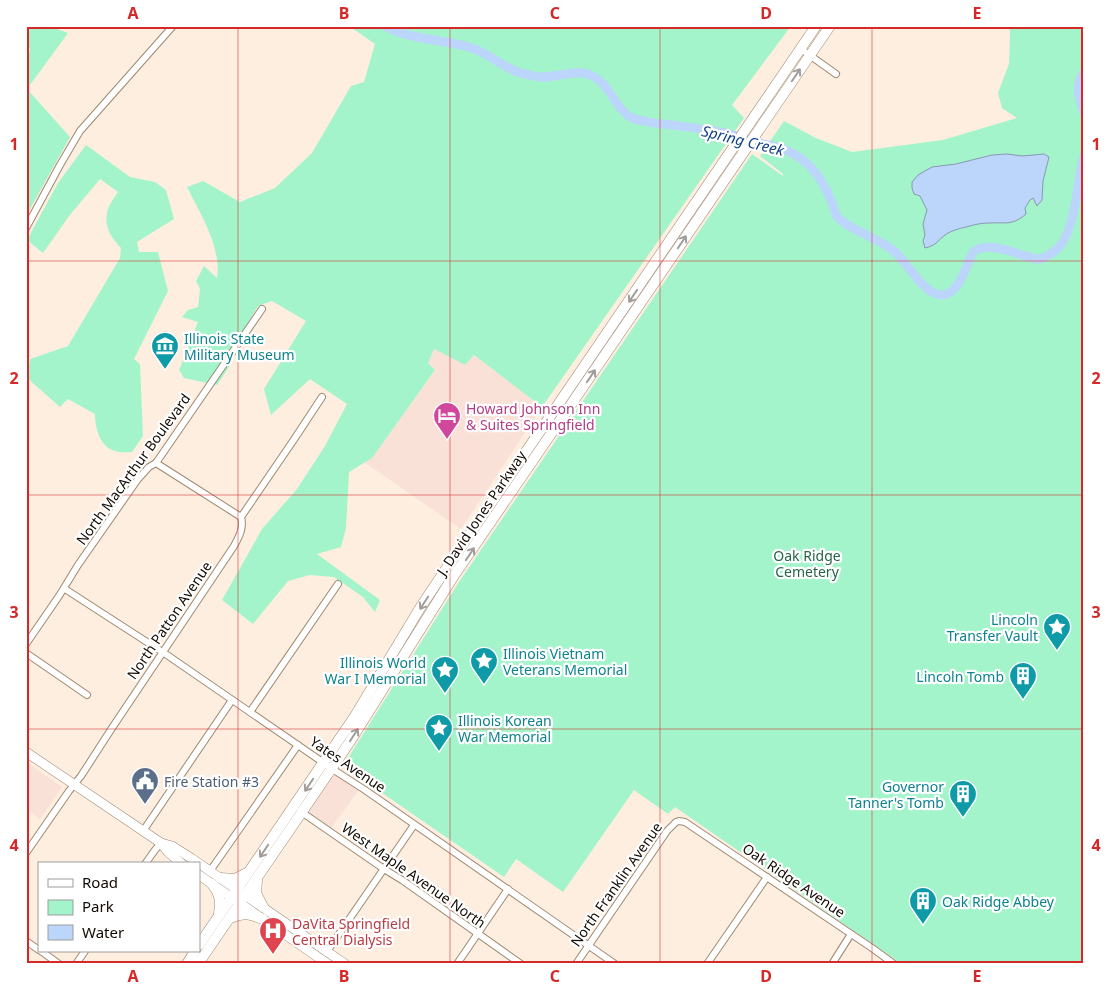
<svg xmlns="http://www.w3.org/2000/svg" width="1110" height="990" viewBox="0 0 1110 990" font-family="'Noto Sans',sans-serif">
<rect width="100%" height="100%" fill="#fdeedf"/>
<g fill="#f9e1d7">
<path d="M434,349l31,16 9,-10 68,52 -81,122 -97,-67 8,-5 63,-86 -7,-8z"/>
<path d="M26,762l36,25 -22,32 -14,-10z"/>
<path d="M331,776h6l22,14 -28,38 -17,-12 -5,-4v-4z"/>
</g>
<g fill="#a3f4cb">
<path d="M26,26h23l19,7 -41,56 43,48 -44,79v-156l4,-11 -4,-6z"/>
<path d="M349,26h74l5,2 2,-2h361l-59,79 12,13 -202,289 -68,-52 -9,10 -31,-16 -6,14 7,7 -63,88 -23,14 -3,56 -5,19 -24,7 63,46 -5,12 -12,-15 -29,-20 -24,-2 -22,6 -35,43 -31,-24 40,-71 35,-40 28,-43 22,-42 -37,-25 -39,36 -7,-26 42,-68 -34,-20 -14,5 -28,46 1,12 -14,21 -33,-7 -5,-8 19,-48 -16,-5 6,-7 10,-3 2,-18 -4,-8 8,-15 13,12c5,-30 -17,-65 -30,-91l16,-6 37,21 35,-14 37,-35 39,-67 13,-4 11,-38z"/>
<path d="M1009,26h75v932l-4,6h-178l-227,-157 -7,7 -34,-24 -71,102 -47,-33 -12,18 -161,-111 116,-184 293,-428 31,22v-2l-23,-18 24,-35 32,17 36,14 91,-12 74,-22 -15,-10 -4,-15 11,-29 1,-31z"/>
<path d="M86,145l44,32 25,5 11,8 8,29 -37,23 2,10h19l10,39 -34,68 6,5 3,72 -11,16c-5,0 -12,1 -17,-1 -15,-4 -20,-23 -20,-37l-27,-15 -8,8 -34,-30 4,-18 38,-13 52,-88 1,-10c-9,-9 -17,-21 -14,-35 1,-7 7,-15 11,-21l-18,-13 -31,37 -26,37 -16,-13 31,-57z"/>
</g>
<path fill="#bcd5fb" stroke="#8998b1" d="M1007,154l15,2 22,-2 5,3 -6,24 -1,19 -5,6 -4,-8 -3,2 -5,8 1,6c-14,12 -20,8 -36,9 -7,0 -14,1 -20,3 -8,2 -18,4 -25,9 -9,7 -8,10 -20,13l-2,-7 2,-6 -2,-11 4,-14 -7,-14 -6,-2 -2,-6v-6l6,-7 14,-8 24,-3 36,-9z"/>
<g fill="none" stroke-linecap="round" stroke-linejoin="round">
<g stroke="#bcd5fb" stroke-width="9">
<path d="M385,26c27,15 59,13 87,22 19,6 34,23 53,26 5,1 12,3 18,3 14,0 30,-7 45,-3 23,8 25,34 44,44 5,2 12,3 17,4 8,2 15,2 23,3 16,2 33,4 49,7 13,2 26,8 39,11 11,3 20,4 30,9 21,10 34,30 42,51 2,4 2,9 5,13 8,12 43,23 57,35 12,10 31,46 49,44 15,-2 21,-23 26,-34 2,-5 3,-9 7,-11 13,-8 39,3 53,7 2,0 5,2 8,2 8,0 15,-6 20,-10 19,-17 20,-69 27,-94"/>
<path d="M1084,72c-10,16 -5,24 0,41"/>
</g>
<defs>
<g id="street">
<path d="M801,49l35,25"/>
<path d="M26,228l34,-63 20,-34 93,-105"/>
<path d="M156,463l85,54"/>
<path d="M65,589l102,66 170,117 28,18 250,174"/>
<path d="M26,644l33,-48 19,-31 60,-86 11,-12 7,-4 106,-154"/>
<path d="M26,653l61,42"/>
<path d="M250,712l88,-128"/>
<path d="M300,811l84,58 18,11 119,84"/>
<path d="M143,831l89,-131"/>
<path d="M26,853l43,-62 12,-15 31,-48 122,-182c5,-9 10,-18 7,-29l52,-76 29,-44"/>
<path d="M145,864l10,-14 6,-7"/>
<path d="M210,871l88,-126"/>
<path d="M26,941l13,9"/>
<path d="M41,951l18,13"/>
<path d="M326,953l88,-128"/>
<path d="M76,964l9,-13"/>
<path d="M457,964l51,-75"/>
<path d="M576,964l91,-133 9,-9 3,-1 6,1 187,126 22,16"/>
<path d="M707,964l60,-87"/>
<path d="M832,964l19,-30"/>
</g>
<g id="secondary">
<path d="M26,752l135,91 7,9 14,12"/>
<path d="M161,843l11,3 19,12 154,106"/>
<path d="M199,875l129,89"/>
</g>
<g id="primary">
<path d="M220,878l15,1 12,-6"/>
<path d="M257,880l-1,13 7,14"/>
<path d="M212,884c7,8 10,17 7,29"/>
<path d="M230,918c15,-5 17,-5 33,1"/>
<path d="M199,945l156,-229 65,-108 22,-33 374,-549"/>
<path d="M187,964l8,-13"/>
<path d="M198,964l151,-221 104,-166 377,-551"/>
</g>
</defs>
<use href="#street" stroke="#9e8870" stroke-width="8"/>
<use href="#secondary" stroke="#9e8870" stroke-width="10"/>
<use href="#primary" stroke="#9e8870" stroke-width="11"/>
<use href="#street" stroke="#fff" stroke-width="6"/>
<use href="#secondary" stroke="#fff" stroke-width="9"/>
<use href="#primary" stroke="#fff" stroke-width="10"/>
</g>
<defs><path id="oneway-shaft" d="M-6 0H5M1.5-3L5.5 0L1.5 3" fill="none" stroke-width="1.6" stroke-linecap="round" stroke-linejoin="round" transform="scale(1.25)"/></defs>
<g stroke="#a09d9a">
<use href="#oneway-shaft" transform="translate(796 75) rotate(-56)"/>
<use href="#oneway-shaft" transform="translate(682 242) rotate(-56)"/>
<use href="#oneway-shaft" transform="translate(633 296) rotate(124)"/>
<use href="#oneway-shaft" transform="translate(591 376) rotate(-56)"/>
<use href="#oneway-shaft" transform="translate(470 554) rotate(-56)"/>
<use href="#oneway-shaft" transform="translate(424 603) rotate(123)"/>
<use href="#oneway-shaft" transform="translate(354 735) rotate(-57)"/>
<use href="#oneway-shaft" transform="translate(309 785) rotate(124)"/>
<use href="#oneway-shaft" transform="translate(264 851) rotate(124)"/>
</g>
<path fill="none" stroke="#d62828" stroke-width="1" stroke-opacity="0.55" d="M238,26v938M450,26v938M660,26v938M872,26v938M26,261h1058M26,495h1058M26,729h1058"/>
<defs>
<symbol id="museum-pin" viewBox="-11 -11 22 30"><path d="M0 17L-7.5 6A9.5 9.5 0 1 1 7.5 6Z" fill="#0f9aa8" stroke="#fff"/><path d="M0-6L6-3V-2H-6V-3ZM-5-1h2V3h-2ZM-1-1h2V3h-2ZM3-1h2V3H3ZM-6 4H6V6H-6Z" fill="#fff"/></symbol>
<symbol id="hotel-pin" viewBox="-11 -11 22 30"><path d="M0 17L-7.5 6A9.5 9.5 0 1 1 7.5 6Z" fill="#d1479c" stroke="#fff"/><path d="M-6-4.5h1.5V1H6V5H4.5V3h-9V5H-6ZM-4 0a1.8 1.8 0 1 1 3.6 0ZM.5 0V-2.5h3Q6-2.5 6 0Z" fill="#fff"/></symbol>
<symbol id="sight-pin" viewBox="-11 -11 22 30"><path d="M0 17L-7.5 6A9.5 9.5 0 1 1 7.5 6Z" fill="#0f9aa8" stroke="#fff"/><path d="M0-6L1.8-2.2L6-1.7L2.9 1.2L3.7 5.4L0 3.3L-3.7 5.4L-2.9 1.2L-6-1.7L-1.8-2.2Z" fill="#fff"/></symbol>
<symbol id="building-pin" viewBox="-11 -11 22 30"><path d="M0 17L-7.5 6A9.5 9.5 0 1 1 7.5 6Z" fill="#0f9aa8" stroke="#fff"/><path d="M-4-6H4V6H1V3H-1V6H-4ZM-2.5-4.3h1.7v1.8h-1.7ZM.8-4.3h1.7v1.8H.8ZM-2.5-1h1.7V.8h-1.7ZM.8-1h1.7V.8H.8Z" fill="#fff"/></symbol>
<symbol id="civic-pin" viewBox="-11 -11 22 30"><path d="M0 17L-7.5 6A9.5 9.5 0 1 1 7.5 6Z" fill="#5c6f8a" stroke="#fff"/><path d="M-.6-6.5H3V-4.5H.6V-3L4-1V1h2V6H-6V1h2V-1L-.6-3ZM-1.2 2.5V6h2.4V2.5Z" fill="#fff"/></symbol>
<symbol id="hospital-pin" viewBox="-11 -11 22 30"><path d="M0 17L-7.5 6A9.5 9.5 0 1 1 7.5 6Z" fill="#e0444e" stroke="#fff"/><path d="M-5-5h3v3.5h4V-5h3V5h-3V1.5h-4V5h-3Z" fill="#fff"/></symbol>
</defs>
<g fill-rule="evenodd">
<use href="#museum-pin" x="149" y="330" width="32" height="43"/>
<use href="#hotel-pin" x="431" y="400" width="32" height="43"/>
<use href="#sight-pin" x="1041" y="611" width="32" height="43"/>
<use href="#sight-pin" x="468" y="645" width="32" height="43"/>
<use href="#sight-pin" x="429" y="654" width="32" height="43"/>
<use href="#building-pin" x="1007" y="660" width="32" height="43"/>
<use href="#sight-pin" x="423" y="712" width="32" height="43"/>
<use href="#civic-pin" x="129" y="765" width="32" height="43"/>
<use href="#building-pin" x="947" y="778" width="32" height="43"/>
<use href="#building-pin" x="907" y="885" width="32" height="43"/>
<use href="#hospital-pin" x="257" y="915" width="32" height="43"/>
</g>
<g text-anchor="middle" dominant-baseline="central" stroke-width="4.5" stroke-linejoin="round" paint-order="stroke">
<g font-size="14" fill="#0d838f" stroke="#fff" text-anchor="start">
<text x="184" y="338">Illinois State<tspan x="184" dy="16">Military Museum</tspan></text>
<text x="1038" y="619" text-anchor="end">Lincoln<tspan x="1038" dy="16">Transfer Vault</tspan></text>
<text x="503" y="653">Illinois Vietnam<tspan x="503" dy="16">Veterans Memorial</tspan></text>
<text x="426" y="662" text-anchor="end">Illinois World<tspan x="426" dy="16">War I Memorial</tspan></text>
<text x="1004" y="676" text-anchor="end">Lincoln Tomb</text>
<text x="458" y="720">Illinois Korean<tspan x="458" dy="16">War Memorial</tspan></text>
<text x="944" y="786" text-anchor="end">Governor<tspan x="944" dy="16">Tanner's Tomb</tspan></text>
<text x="942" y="901">Oak Ridge Abbey</text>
</g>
<g font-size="14" fill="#b23c85" stroke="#fff" text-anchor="start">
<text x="466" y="408">Howard Johnson Inn<tspan x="466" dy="16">&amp; Suites Springfield</tspan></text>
</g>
<g font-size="14" fill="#120a03" stroke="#fff">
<text transform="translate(133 469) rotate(-54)">North MacArthur Boulevard</text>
<text transform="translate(481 513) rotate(-56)">J. David Jones Parkway</text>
<text transform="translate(169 620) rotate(-56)">North Patton Avenue</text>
<text transform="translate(348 764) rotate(34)">Yates Avenue</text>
<text transform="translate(414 875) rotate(35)">West Maple Avenue North</text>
<text transform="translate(794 880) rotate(34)">Oak Ridge Avenue</text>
<text transform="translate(616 884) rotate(-55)">North Franklin Avenue</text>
</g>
<g font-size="14" fill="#276449" stroke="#fff">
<text x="807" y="555">Oak Ridge<tspan x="807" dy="16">Cemetery</tspan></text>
</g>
<g font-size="14" fill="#4e5e75" stroke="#fff" text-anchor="start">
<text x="164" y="781">Fire Station #3</text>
</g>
<g font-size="14" fill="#be3a42" stroke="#fff" text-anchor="start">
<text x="292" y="923">DaVita Springfield<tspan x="292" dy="16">Central Dialysis</tspan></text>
</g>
<g font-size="15" font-style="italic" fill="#104289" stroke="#fff">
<text transform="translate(743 140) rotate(14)">Spring Creek</text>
</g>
</g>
<rect width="1110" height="990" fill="none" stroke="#ffffff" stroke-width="55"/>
<rect x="38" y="862" width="162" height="90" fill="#ffffff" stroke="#a09d9a"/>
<rect x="48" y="879" width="25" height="8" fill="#ffffff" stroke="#a09d9a"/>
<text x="82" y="888" font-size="15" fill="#120a03">Road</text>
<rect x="48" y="900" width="25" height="15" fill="#a3f4cb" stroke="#a09d9a"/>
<text x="82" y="912" font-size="15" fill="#120a03">Park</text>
<rect x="48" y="925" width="25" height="15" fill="#bcd5fb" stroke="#a09d9a"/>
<text x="82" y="938" font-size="15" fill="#120a03">Water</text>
<rect x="28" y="28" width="1054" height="934" fill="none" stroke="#d62828" stroke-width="2"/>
<g font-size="16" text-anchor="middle" font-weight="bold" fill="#d62828">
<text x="133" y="19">A</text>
<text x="344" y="19">B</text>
<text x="555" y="19">C</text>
<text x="766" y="19">D</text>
<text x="977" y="19">E</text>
<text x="14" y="150">1</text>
<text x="1096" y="150">1</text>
<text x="14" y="384">2</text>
<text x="1096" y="384">2</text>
<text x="14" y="618">3</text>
<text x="1096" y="618">3</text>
<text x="14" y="851">4</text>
<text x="1096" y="851">4</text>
<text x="133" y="982">A</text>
<text x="344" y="982">B</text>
<text x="555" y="982">C</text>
<text x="766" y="982">D</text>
<text x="977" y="982">E</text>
</g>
</svg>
